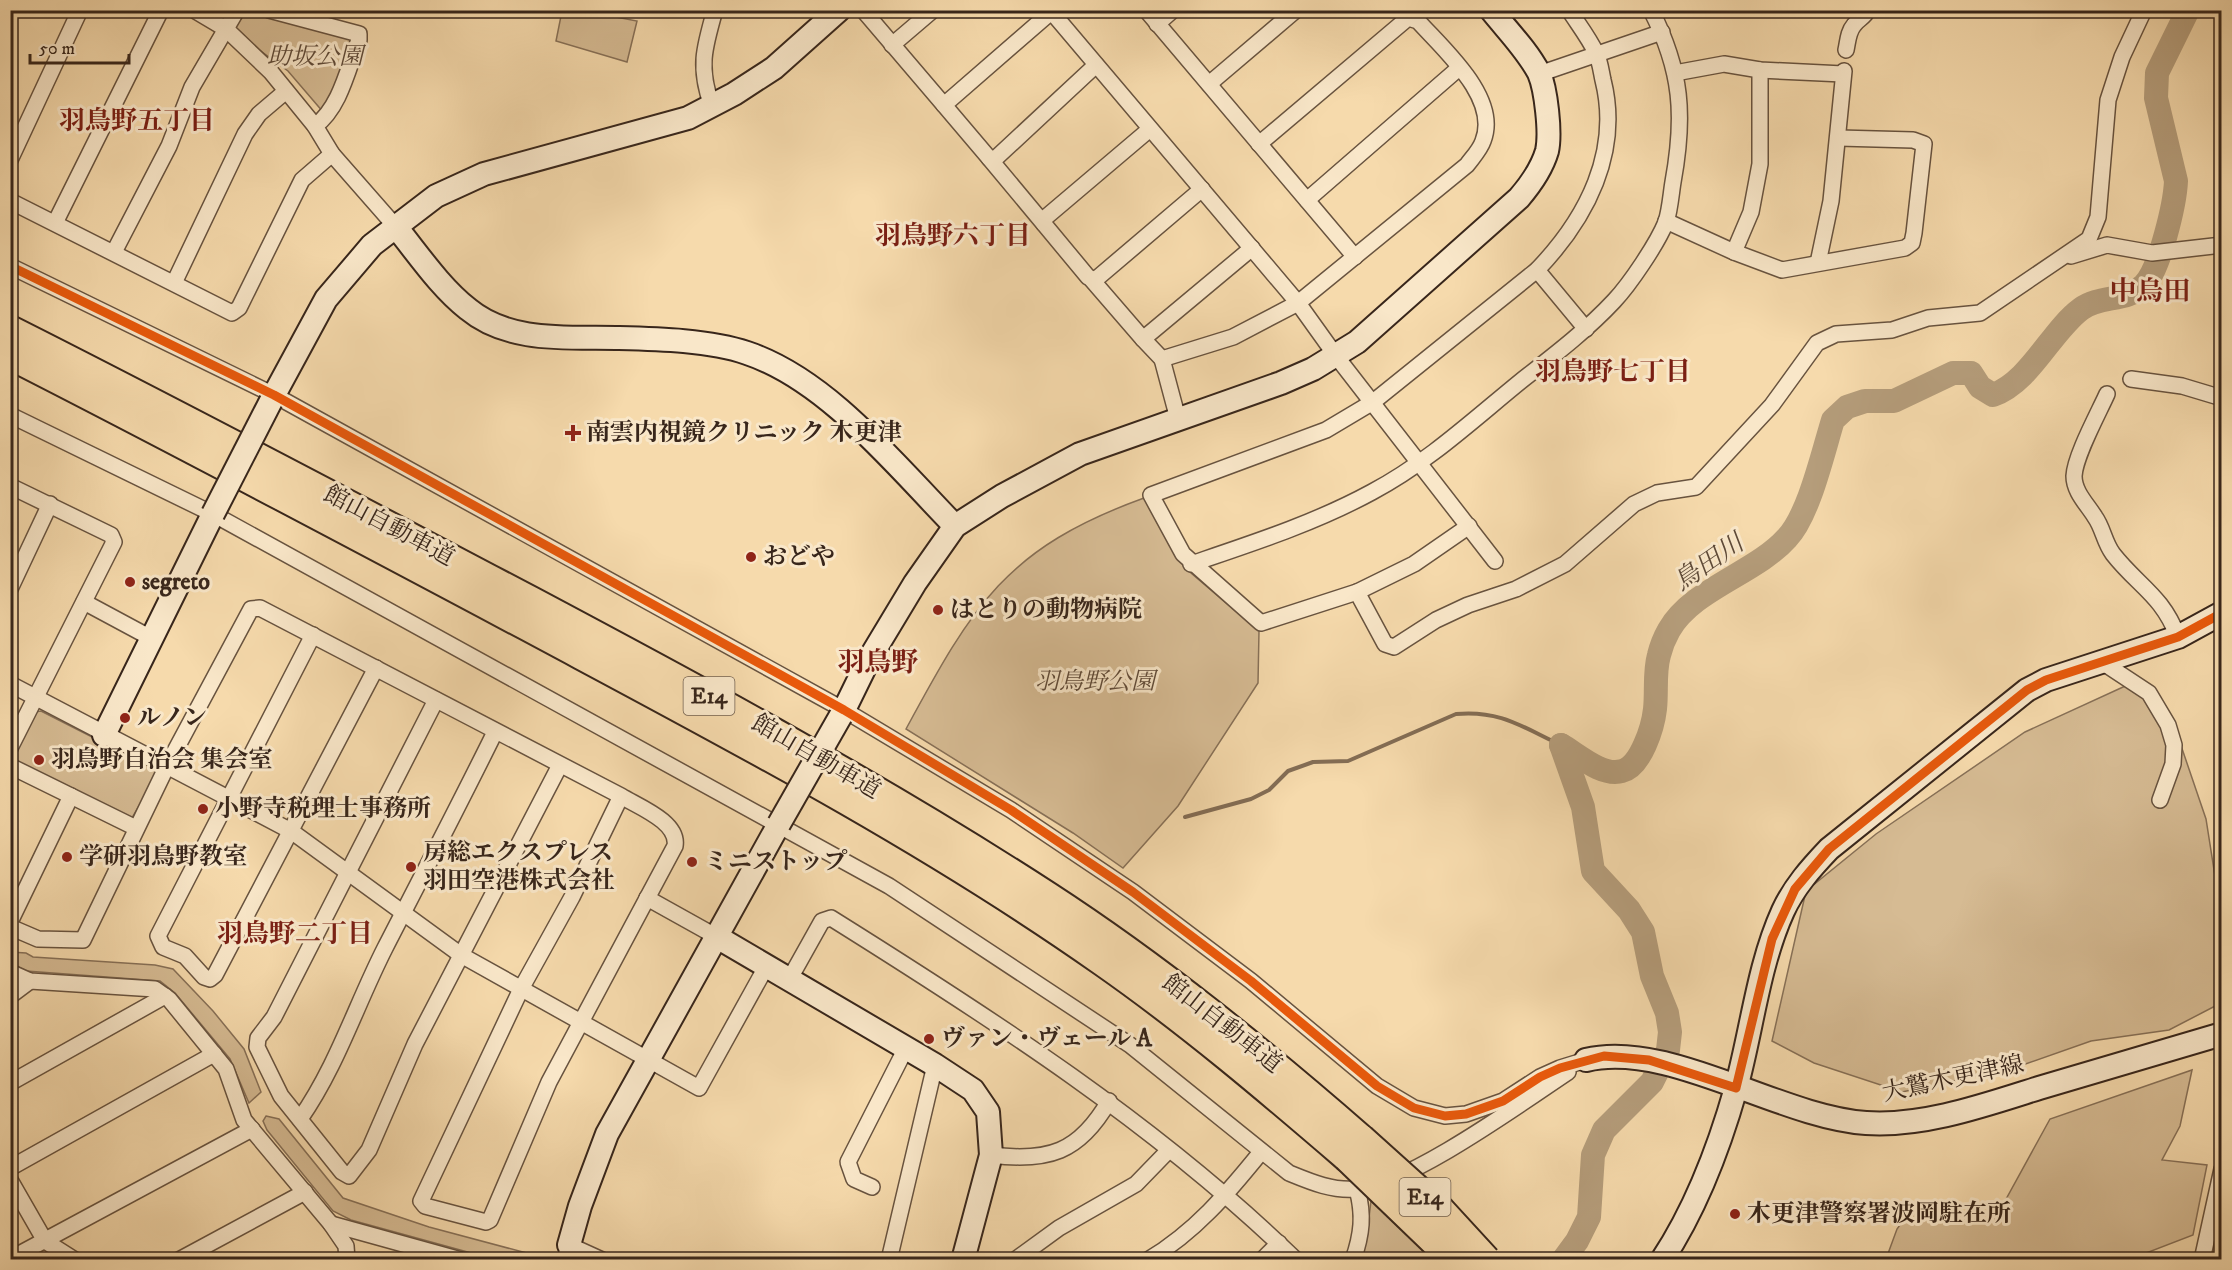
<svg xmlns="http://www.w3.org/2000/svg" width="2232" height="1270" viewBox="0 0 2232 1270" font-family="'IM FELL DW Pica','Noto Serif JP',serif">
<rect width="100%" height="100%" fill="#f6daac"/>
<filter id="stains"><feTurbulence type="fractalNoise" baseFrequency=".00333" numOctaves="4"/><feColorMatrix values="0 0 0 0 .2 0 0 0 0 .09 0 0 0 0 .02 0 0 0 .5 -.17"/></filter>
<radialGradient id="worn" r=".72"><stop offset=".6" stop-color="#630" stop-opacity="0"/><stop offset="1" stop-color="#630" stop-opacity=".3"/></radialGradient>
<g fill="#d6bb93" stroke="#877057" stroke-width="1.5">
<path d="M240,11h18l97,25 -31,77 -36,-42 -59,-43z"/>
<path d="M562,11l28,1 47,9 -10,41 -71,-21z"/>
<path d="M1144,498l12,13 28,56 75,64 -1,52 -80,123 -55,62 -50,-35 -167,-104c67,-124 100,-181 238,-231z"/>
<path d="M2134,682l41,46 31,91 14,89 1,95 -52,27 -78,11 -77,27 -112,24 -88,-29 -42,-22 34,-150 70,-57 149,-102z"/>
<path d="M41,711l114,58 2,6 -25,43 -5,2 -114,-58 -1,-5 23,-45z"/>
<path d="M10,952l16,1 7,4 122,8 18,4 40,42 31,38 17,43 -12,11 -19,-44 -55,-66 -15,-12 -134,-10 -15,-8z"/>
<path d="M2192,1070l-12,56 -18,34 45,5 -14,70 -47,18 -1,6h-259l11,-30 19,-27 78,19 56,-102z"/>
<path d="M266,1116l13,3 64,79 86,29 120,32h-56l-142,-39 -18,-9 -66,-81 -4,-9z"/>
<path d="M1371,1201l61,58 -73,1 8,-26z"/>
<path d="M2221,1202v57l-11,1z"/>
</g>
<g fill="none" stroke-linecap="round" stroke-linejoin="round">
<path stroke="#836d55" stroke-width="4" d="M1185,817l66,-18 18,-9 19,-19 25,-9 35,-1 108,-47c45,-4 66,13 105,31"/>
<g stroke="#b59d7b" stroke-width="24">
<path d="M1561,745c16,9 41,32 61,26 19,-5 31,-44 33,-62 2,-18 -1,-36 4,-54 2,-8 6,-18 10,-25 23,-41 87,-57 118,-92 22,-23 36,-86 46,-118l14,-13 18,-6h29l59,-28h18l9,14 13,8c37,-13 58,-64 88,-86 19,-14 46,-7 63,-24 16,-16 31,-82 32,-104l-20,-83 1,-25 31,-63"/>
<path d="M1561,745l22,62 10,64 36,39 14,22 9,44 15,37 3,19 -2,18 -16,32 -48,48 -11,25 -4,62 -12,24 -14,19"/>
</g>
<defs>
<g id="street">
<path d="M194,10l32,19 45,43 44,54 17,28 64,73"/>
<path d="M269,10l90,24v6c-11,28 -19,68 -44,86"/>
<path d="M863,10l81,95"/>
<path d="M1050,10l248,293 38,53 159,205"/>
<path d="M1146,10l209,247"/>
<path d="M1051,12l-107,93 45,53h7l100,-93"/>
<path d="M1157,24l16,-14"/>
<path d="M892,45l41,-35"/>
<path d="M1846,50c2,-9 2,-18 8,-25 4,-6 10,-7 14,-15"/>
<path d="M1675,73l49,-9 36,6 83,4"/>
<path d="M1539,74l123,-42"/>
<path d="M1209,84l87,-74"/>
<path d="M712,106c-14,-38 -8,-58 3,-96"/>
<path d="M1150,129l-105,89 -1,6 44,53 7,3 107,-91"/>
<path d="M989,158l55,66"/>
<path d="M10,160l70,-150"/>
<path d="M1307,200l152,-132"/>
<path d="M10,201l222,112 7,-5 63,-128 30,-26"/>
<path d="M1666,221l68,31 48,18 123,-22 7,-5 2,-10 10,-89 -11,-4 -74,-2"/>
<path d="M55,223l106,-213"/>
<path d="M1252,248l-109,91 19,20 71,-22 65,-34 169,-138c5,-7 13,-15 16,-24 17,-43 -39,-91 -65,-120l-10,-3 -149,126"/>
<path d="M114,252l55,-106 23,-59 45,-77"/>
<path d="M1734,252l17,-40 9,-48v-94"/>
<path d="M2071,256l36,-11 45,8 70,-8"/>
<path d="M1818,263l13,-62 13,-130"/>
<path d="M10,266l264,129 570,315 167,100 122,82 118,89 126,105 37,22 31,8 21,-2 37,-13 37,-24 20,-9 26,-8"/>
<path d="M1537,270l49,59"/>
<path d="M1092,280l51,59"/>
<path d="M174,283l71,-149 14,-20 27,-23"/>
<path d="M1162,359l16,60"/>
<path d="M2131,379l51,7 40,12"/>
<path d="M2107,394c-9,20 -32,62 -33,82 0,16 13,28 21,41 8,11 9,25 18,37 25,32 49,41 65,83"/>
<path d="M10,415l203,99 676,372 241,159 159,128c22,9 43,18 67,16 49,-2 167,-87 212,-117"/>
<path d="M10,486l101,49 3,7 -104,206"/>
<path d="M1469,526l-55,38 -57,28 -96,31 -78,-69 -32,-59 175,-65 47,-28 164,-132c50,-52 84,-118 66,-190 -2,-9 -3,-19 -7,-27 -7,-15 -18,-29 -27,-43"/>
<path d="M1191,564c62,-21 124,-41 181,-72 55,-29 101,-72 149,-111 32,-25 65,-50 93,-80 16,-17 43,-57 52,-79 4,-12 5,-28 7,-40 12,-66 9,-111 -22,-172"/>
<path d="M10,589l40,-85"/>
<path d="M1357,592l28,52 9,3 42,-27 32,-15 48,-16 49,-25 69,-60 23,-11 39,-6 76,-82 45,-62 19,-9 56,-4 36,-12 52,-5 109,-74 9,-22 10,-117 14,-43 22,-47"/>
<path d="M84,602l67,36"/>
<path d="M313,635l-155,301 5,11 22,9 19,21 6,2 5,-4 161,-307"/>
<path d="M2102,662l47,31 19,32 6,20 -1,19 -13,36"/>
<path d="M10,684l281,147 170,124 238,133 67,-121"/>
<path d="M436,700l-162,317 -16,21 -1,9 24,49 61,76 7,4 20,-26 46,-106 145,-279"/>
<path d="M10,766l126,62"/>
<path d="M647,898l70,39"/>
<path d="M10,922l61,-126"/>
<path d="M10,927l28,12 45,1 84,-174 84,-157 9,-1 361,188c18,11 58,26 54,50l-126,236 -59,138 -4,2 -61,-16 -4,-5 100,-212 51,-92 49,-101"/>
<path d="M10,972l20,9 125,8 14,10 57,70 18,51 87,104 15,22 1,14"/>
<path d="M789,980l33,-59 9,-3c163,102 326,207 465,342"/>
<path d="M10,996l20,-15"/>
<path d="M10,1083l155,-87"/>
<path d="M300,1119c37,-53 56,-114 85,-171 37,-72 74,-143 110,-216"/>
<path d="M991,1155c57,7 88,-2 118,-54"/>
<path d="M10,1168l204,-114"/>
<path d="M10,1180l35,61 30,19"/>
<path d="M872,1187l-18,-8 -6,-17 58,-114"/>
<path d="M331,1224l130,36"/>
<path d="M10,1259l242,-130"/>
<path d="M179,1260l126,-68"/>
<path d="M565,1260l4,-15 33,15"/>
<path d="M889,1260l46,-195"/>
<path d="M1015,1260l44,-32 77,-44 33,-34"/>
<path d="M1148,1260c47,-28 79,-66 113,-108"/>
<path d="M1262,1260l17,-17"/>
<path d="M1353,1260c9,-26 11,-45 4,-71"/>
<path d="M2202,1260l20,-91"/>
</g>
<g id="secondary">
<path d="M396,227c22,27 44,60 72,82 41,34 99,28 148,29 40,1 93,2 131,15 81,27 149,113 208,173"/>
<path d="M274,395l52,-96 46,-54 64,-49 48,-22 204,-56 46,-24 40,-26 65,-58"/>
<path d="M844,710l24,-49 47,-78 40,-57 47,-30 78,-42 201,-71 32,-14 44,-27 162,-144c12,-14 23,-30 28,-47 4,-18 -1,-62 -8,-78 -12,-23 -32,-43 -48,-63"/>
<path d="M104,735l109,-221"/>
<path d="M717,937l218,128 38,25 15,22 3,43 -28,105"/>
<path d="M1586,1060c82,-20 193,57 280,63 57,4 119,-18 173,-35 61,-18 122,-36 183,-54"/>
<path d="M569,1245l11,-39 27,-72 172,-310"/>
<path d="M1662,1260c35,-53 57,-112 74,-172 16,-58 22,-122 47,-177 11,-24 28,-43 46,-62l198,-159 19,-10 132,-43 44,-24"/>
</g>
<g id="highway">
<path d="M10,330c175,88 348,180 521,271 175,93 350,187 516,295 111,72 214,156 314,243"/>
<path d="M10,355c173,88 344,179 515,270 196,105 395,208 577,336 86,60 166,128 245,196"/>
</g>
</defs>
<use href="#street" stroke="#68533f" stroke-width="18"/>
<use href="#secondary" stroke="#38261b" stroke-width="26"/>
<use href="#highway" stroke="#38261b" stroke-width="32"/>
<use href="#street" stroke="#f9e7c9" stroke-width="15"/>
<use href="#secondary" stroke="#f9e7c9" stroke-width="22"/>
<use href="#highway" stroke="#f6daac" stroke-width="28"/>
<defs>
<g id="secondary-bridge">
<path d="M213,514l61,-119"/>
<path d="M779,824l65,-114"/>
</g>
<g id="highway-bridge">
<path d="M1361,1139l80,72 45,49"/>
<path d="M1347,1157l107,103"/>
</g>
</defs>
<use href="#secondary-bridge" stroke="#38261b" stroke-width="26" stroke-linecap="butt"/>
<use href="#highway-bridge" stroke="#38261b" stroke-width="32" stroke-linecap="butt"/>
<use href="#secondary-bridge" stroke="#f9e7c9" stroke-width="22"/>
<use href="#highway-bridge" stroke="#f6daac" stroke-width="28"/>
<defs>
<path id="cycleway" d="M10,266l264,129 570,315 167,100 122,82 118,89 126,105 37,22 31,8 21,-2 37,-13 37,-24 20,-9 44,-12 45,4 87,28 36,-149 23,-50 34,-40 198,-159 19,-10 132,-43 44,-24"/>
</defs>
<use href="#cycleway" stroke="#f9e7c9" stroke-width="13"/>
<use href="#cycleway" stroke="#e8590c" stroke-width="9"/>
</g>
<g fill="#8f2418" stroke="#f9e7c9" stroke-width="2">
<path d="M570 424h6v6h6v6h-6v6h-6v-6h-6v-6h6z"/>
<circle cx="751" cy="557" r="6"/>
<circle cx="130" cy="582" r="6"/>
<circle cx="938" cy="610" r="6"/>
<circle cx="125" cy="718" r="6"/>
<circle cx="39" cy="760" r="6"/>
<circle cx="203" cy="809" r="6"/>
<circle cx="67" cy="857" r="6"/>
<circle cx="692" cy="862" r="6"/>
<circle cx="411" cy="867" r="6"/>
<circle cx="929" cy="1039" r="6"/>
<circle cx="1735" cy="1214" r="6"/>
</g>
<g text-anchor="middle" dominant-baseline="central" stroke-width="6" stroke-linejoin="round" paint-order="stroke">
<g fill="#f9e7c9" stroke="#72604f" stroke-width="1.5">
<rect x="683.5" y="677" width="51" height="38" rx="4.5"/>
<rect x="1399.5" y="1178" width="51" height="38" rx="4.5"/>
</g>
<g font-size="22" font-weight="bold" fill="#38261b">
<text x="709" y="696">E14</text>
<text x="1425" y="1197">E14</text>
</g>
<g font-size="24" font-style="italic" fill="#604b39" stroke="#f9e7c9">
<text x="315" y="57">助坂公園</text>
<text x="1095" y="682">羽鳥野公園</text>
</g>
<g font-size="24" font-weight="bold" fill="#38261b" stroke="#f9e7c9" text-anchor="start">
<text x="586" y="433">南雲内視鏡クリニック 木更津</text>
<text x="763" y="557">おどや</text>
<text x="142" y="582">segreto</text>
<text x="950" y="610">はとりの動物病院</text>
<text x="137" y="718">ルノン</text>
<text x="51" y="760">羽鳥野自治会 集会室</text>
<text x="215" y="809">小野寺税理士事務所</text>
<text x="423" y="853">房総エクスプレス<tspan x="423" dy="28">羽田空港株式会社</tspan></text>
<text x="79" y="857">学研羽鳥野教室</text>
<text x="704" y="862">ミニストップ</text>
<text x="941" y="1039">ヴァン・ヴェール A</text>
<text x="1747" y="1214">木更津警察署波岡駐在所</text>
</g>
<g font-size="24" fill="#38261b" stroke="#f9e7c9">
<text transform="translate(389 526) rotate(28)">館山自動車道</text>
<text transform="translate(816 757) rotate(30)">館山自動車道</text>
<text transform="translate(1222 1024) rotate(38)">館山自動車道</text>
<text transform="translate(1953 1079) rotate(-12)">大鷲木更津線</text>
</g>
<g font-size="26" font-weight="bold" fill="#7a1f14" stroke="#f9e7c9">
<text x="137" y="121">羽鳥野五丁目</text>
<text x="953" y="236">羽鳥野六丁目</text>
<text x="1613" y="372">羽鳥野七丁目</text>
<text x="295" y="934">羽鳥野二丁目</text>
</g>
<g font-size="26" font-style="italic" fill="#5e4a38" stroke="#f9e7c9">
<text transform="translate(1709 563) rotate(-35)">鳥田川</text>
</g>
<g font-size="27" font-weight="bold" fill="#7a1f14" stroke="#f9e7c9">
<text x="2150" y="292">中烏田</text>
<text x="878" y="663">羽鳥野</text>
</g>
</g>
<rect width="2232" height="1270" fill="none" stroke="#f6daac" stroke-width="36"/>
<rect x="12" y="12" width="2208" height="1246" fill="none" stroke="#38261b" stroke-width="3"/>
<rect x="18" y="18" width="2196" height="1234" fill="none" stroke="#38261b" stroke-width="1.5"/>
<path d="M30 54v9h99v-9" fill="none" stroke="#38261b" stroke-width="3"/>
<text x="39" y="54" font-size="18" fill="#38261b" stroke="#f9e7c9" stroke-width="4.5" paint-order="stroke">50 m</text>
<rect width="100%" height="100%" filter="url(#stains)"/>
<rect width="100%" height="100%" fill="url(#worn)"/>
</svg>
